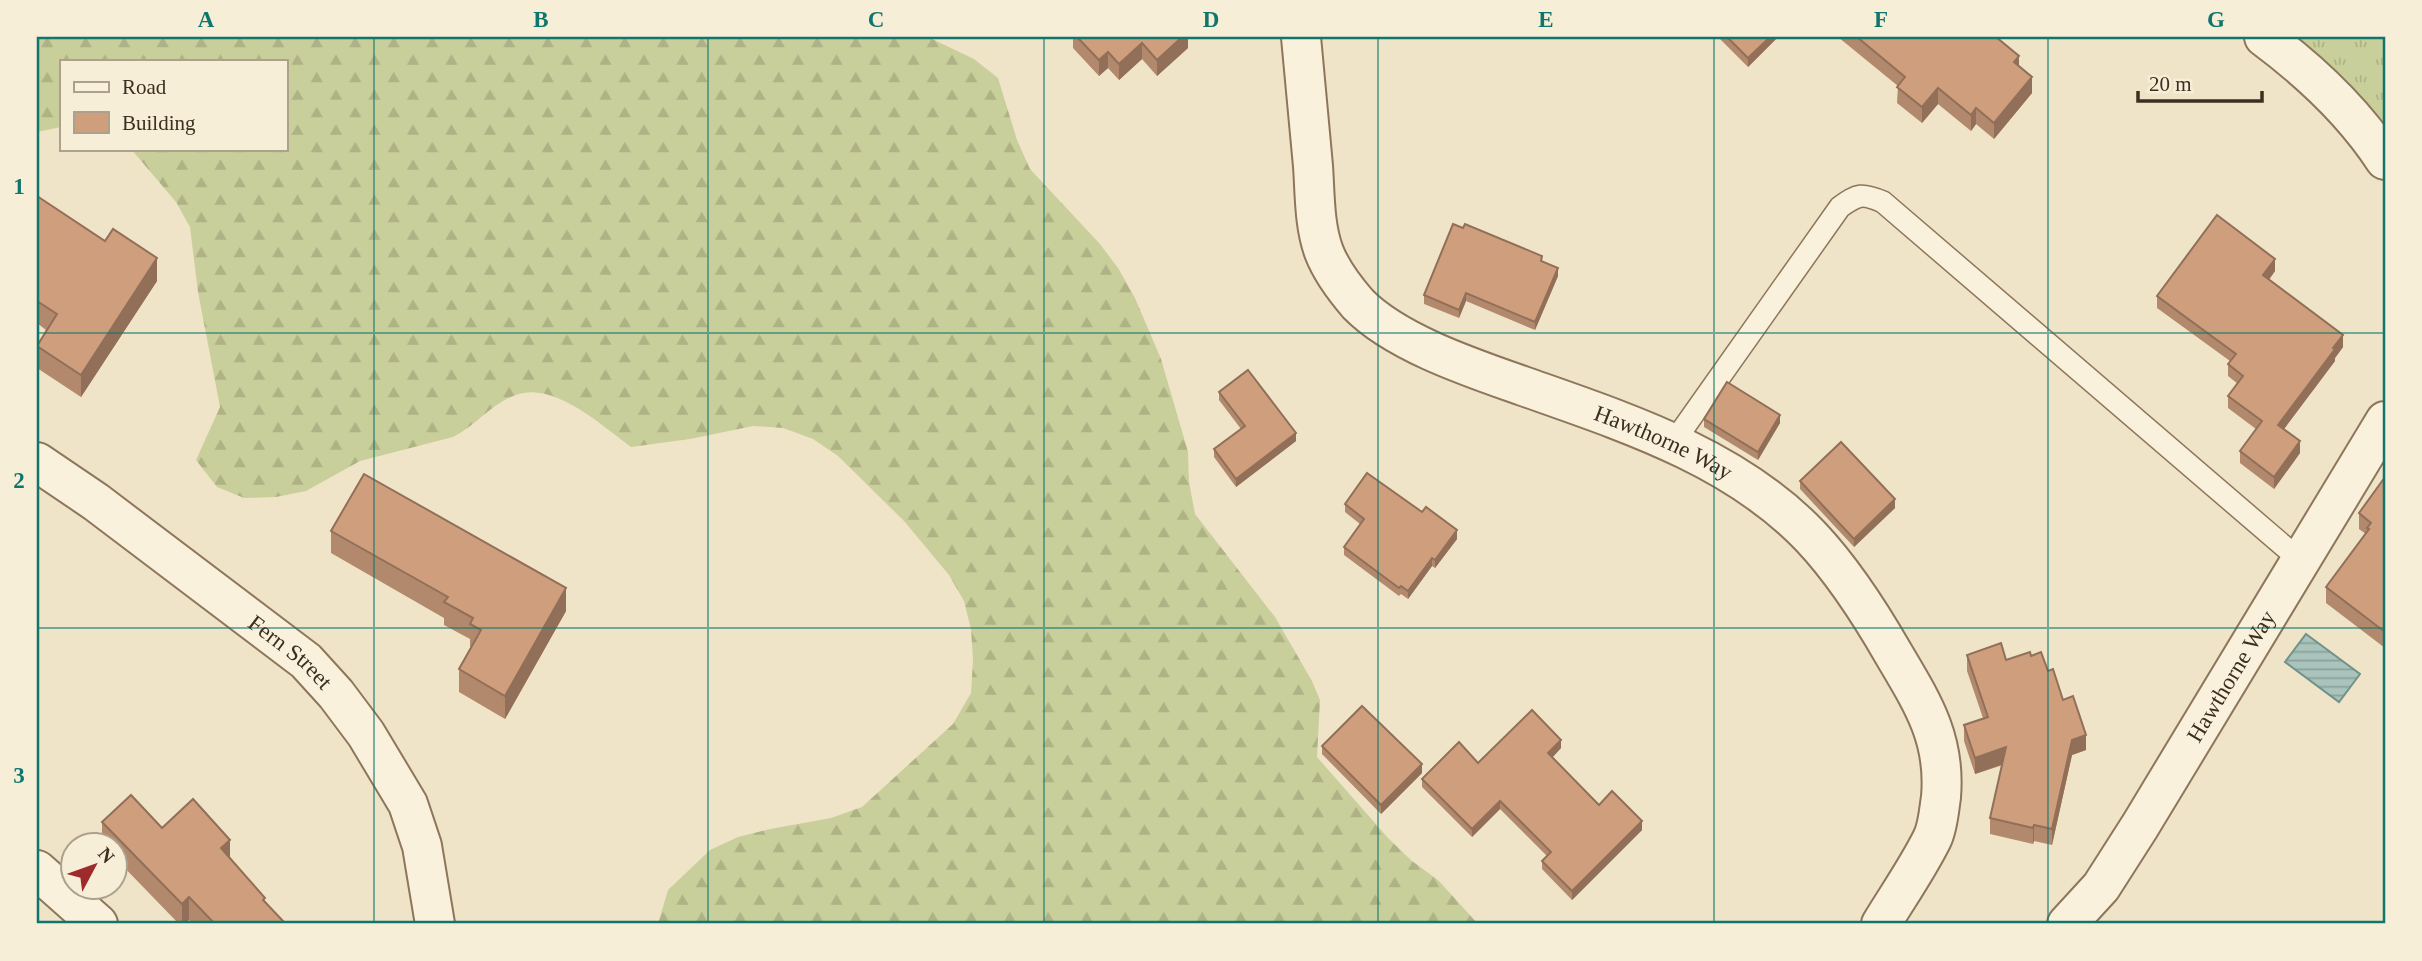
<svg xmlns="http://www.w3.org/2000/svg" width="2422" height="961" viewBox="0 0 2422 961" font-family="'Times New Roman',serif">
<defs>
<pattern id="forest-firs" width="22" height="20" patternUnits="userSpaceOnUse" patternTransform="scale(1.75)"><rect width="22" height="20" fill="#c9cf9b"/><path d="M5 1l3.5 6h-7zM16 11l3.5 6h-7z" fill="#aeb285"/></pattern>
<pattern id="park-tufts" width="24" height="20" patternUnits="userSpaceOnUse" patternTransform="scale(1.75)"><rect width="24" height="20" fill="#c9cf9b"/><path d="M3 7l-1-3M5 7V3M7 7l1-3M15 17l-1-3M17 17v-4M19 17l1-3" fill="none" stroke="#aeb285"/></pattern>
<pattern id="water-rules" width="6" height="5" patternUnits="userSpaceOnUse" patternTransform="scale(1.75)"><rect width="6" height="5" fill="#a9c4bc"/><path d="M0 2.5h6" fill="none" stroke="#8ba098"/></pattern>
</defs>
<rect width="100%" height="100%" fill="#f0e4c8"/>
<path fill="url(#forest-firs)" d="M37,37h891l46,22 24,19 19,62 13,29 70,75 18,24 17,30 26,61 27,93 1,30 6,32 80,103 37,64 8,19 -3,57 72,82 23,22 26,19 40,44h-820l10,-34 42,-40 28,-13 32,-8 61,-11 31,-11 91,-83 18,-31 2,-33 -2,-31 -7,-28 -15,-26 -45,-54 -66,-65 -25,-17 -30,-11 -30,-2 -63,13 -59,8c-29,-21 -77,-66 -115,-52 -24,8 -40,31 -63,42l-93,24 -54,30 -30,6 -32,1 -27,-11 -21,-27 24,-53 -22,-115 -8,-65 -14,-25 -45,-53h154v-88h-224v66l-24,5z"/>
<path fill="url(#park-tufts)" d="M2294,37h91v90l-47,-52z"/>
<path fill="url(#water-rules)" stroke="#6f938a" stroke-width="2" d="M2306,634l54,40 -21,28 -54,-40z"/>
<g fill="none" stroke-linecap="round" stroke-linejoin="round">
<defs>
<path id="lane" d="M1673,443l167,-236c18,-13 22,-14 43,-5l417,358"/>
<g id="street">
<path id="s1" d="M1301,37c4,43 8,86 12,129 2,28 1,59 11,86 7,18 21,37 34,52 38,39 114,64 165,82 102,36 212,71 288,151 32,34 59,76 82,116 29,49 53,85 48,144 -2,13 -3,30 -9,42 -15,30 -34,57 -51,85"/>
<path d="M2264,37c47,35 89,74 121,123"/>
<path id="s2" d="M37,462l59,40 210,159 30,33 30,40 42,70 14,42 13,78"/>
<path d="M37,870l61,54"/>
<path id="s3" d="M2067,924l34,-37 39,-61 245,-405"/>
</g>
</defs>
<use href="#lane" stroke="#8d765c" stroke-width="24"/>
<use href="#street" stroke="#8d765c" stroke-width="42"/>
<use href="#lane" stroke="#faf1dc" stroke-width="21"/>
<use href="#street" stroke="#faf1dc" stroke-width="38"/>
</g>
<g fill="#b2896c">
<path d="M1073,37h115v11l-31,28 -15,-17 -23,21 -11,-12 -9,8 -26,-28z"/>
<path d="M1718,37h60l-30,30z"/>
<path d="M1838,37h158l23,30 13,26 -38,46 -18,-15 -5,7 -33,-27 -16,19 -25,-20 1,-17z"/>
<path d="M37,196l68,45 52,40 -76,116 -44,-29v-23l9,-15 -9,-7z"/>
<path d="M1542,261l16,15 -23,54 -69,-29 -7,17 -35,-14v-9z"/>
<path d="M2275,271l-6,9 74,67 -8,11v3l-51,68 16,24 -26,36 -34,-26v-12l16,-22 -28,-21v-12l10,-12 -10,-8v-12l2,-3 -73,-53v-12z"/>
<path d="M1219,392l77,49 -60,46 -22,-30v-8l27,-20 -22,-29z"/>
<path d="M1704,419l76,4 -22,37 -54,-33z"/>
<path d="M2385,477v171l-59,-45v-16l40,-53 -7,-5v-16z"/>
<path d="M1800,481l95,27 -41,39 -54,-58z"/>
<path d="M1345,504l112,35 -22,29 -3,-2 -24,33 -7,-5 -2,2 -55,-41v-8l16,-23 -15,-12z"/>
<path d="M331,531l235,80 -61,108 -46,-27v-23l12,-22 -1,-1v-7l-26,-14v-7l-113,-65z"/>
<path d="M1967,655l39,5 25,-4 17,15 15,29 23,50 -14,5 -20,90 -18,-4 -1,3 -43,-10v-16l13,-53 -28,9 -11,-33v-16l19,-7 -16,-47z"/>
<path d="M1322,746l100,27 -41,41 -59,-60z"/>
<path d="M1561,748l-9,10 47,47 43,25 -70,70 -30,-31v-8l5,-5 -47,-47 -28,28 -50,-50v-8l56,-16z"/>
<path d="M102,822l60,6 68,30 54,66h-90l-5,-4 -5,4h-5l-63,-65v-14h-14z"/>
</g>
<g fill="#916f58">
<path d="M1182,37h6v11l-31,28v-16z"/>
<path d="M1770,37h8l-30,30v-9z"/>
<path d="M1142,43v16l-23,21v-16z"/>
<path d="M1108,52v16l-9,8v-16z"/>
<path d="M2019,56v16l-5,-10z"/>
<path d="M2032,77v16l-38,46v-16z"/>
<path d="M1938,88v16l-16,19v-16z"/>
<path d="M1976,108v16l-5,7v-16z"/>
<path d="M157,258v23l-76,116v-22z"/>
<path d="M2275,259v12l-12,16v-12z"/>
<path d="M1558,268v8l-23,54v-8z"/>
<path d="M1466,293v8l-7,17v-8z"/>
<path d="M2343,335v12l-8,11v3l-57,76v-12z"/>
<path d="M1780,415v8l-22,37v-8z"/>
<path d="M1296,433v8l-60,46v-8z"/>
<path d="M2300,441v12l-26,36v-12z"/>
<path d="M1895,499v9l-41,39v-8z"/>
<path d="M1457,530v9l-22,29v-8z"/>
<path d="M1432,558v8l-24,33v-8z"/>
<path d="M566,588v23l-61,108v-23z"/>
<path d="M2086,735v15l-14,5 -20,90v-16l20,-89z"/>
<path d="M1561,740v8l-13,14v-9z"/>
<path d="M2006,747v16l-31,11v-16z"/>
<path d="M1422,764v9l-41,41v-9z"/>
<path d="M1500,801v8l-28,28v-8z"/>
<path d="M1642,821v9l-70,70v-9z"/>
<path d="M2034,825v16l-1,3v-16z"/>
<path d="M230,840v22l-9,-14z"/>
<path d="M189,897v23l-5,4h-2v-20z"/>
</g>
<g fill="#cf9f7d" stroke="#916f58" stroke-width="2">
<path d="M1077,37h105l-25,23 -15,-17 -23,21 -11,-12 -9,8z"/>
<path d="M1727,37h43l-22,21z"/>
<path d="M1857,37h139l23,19 -5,6 18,15 -38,46 -18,-15 -5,7 -33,-27 -16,19 -25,-20 8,-10z"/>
<path d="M37,196l68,45 8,-12 44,29 -76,117 -44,-29 20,-32 -20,-13z"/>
<path d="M2217,215l58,44 -12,16 80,60 -10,13 2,1 -57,76 22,16 -26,36 -34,-26 22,-30 -34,-25 15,-20 -15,-12 8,-10 -79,-58z"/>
<path d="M1453,224l10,4 2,-4 77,32 -1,5 17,7 -23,54 -69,-29 -7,17 -35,-15z"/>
<path d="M1248,370l48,63 -60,46 -22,-30 31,-23 -26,-34z"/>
<path d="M1727,382l53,33 -22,37 -54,-33z"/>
<path d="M1841,442l54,57 -41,40 -54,-58z"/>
<path d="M1367,473l55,39 4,-5 31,23 -22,30 -3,-2 -24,33 -7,-5 -2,2 -55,-41 20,-28 -19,-15z"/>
<path d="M364,474l202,114 -61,108 -46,-27 22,-39 -11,-6 3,-6 -29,-16 4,-5 -117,-66z"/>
<path d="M2385,477v155l-59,-45 43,-58 -2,-1 4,-5 -12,-10z"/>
<path d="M2001,643l5,17 24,-8 1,4 10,-4 7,19 5,-2 10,31 10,-4 13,39 -14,5 -20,89 -18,-4 -1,3 -43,-10 16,-71 -31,11 -11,-33 24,-8 -21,-62z"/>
<path d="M1362,706l60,58 -41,41 -59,-59z"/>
<path d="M1532,710l29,30 -13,13 51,52 13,-14 30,30 -70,70 -30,-30 9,-9 -51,-51 -28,28 -50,-50 37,-37 19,21z"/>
<path d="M131,795l31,33 31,-29 37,41 -9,8 44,50 -2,2 21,22 -2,2h-67l-26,-27 -7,7 -80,-82z"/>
</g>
<path fill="none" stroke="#0f766e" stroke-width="2" stroke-opacity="0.55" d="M374,37v887M708,37v887M1044,37v887M1378,37v887M1714,37v887M2048,37v887M37,333h2348M37,628h2348"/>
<g text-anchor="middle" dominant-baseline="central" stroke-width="6" stroke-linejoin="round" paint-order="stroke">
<g font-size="23" fill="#3d2e20" stroke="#f7eed8">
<text stroke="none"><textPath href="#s1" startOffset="616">Hawthorne Way</textPath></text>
<text stroke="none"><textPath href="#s2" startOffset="317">Fern Street</textPath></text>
<text stroke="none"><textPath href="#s3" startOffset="298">Hawthorne Way</textPath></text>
</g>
</g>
<rect width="2422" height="961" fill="none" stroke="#f7eed8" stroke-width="77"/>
<rect x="60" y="60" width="228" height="91" fill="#f7eed8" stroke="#ada18e" stroke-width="2"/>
<rect x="74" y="82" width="35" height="10" fill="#faf1dc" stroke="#ada18e" stroke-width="2"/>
<text x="122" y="94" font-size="21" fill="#3d2e20">Road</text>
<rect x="74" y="112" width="35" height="21" fill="#cf9f7d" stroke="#ada18e" stroke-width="2"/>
<text x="122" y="130" font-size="21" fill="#3d2e20">Building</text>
<g transform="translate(94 866) rotate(49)"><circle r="33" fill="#f7eed8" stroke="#ada18e" stroke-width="2"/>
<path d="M0-5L12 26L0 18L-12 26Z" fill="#9e2a2b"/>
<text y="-10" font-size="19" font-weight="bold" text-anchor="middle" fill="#3d2e20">N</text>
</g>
<path d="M2138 91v10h124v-10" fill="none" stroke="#3d2e20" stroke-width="3.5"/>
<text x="2149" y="91" font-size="21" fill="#3d2e20" stroke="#f7eed8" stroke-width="5" paint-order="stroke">20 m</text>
<rect x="38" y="38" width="2346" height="884" fill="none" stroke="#0f766e" stroke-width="2.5"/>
<g font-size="23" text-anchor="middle" font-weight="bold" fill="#0f766e">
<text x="206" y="27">A</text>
<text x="541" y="27">B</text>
<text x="876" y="27">C</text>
<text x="1211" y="27">D</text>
<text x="1546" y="27">E</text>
<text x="1881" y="27">F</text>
<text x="2216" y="27">G</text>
<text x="19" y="194">1</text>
<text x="19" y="488">2</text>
<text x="19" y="783">3</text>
</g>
</svg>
